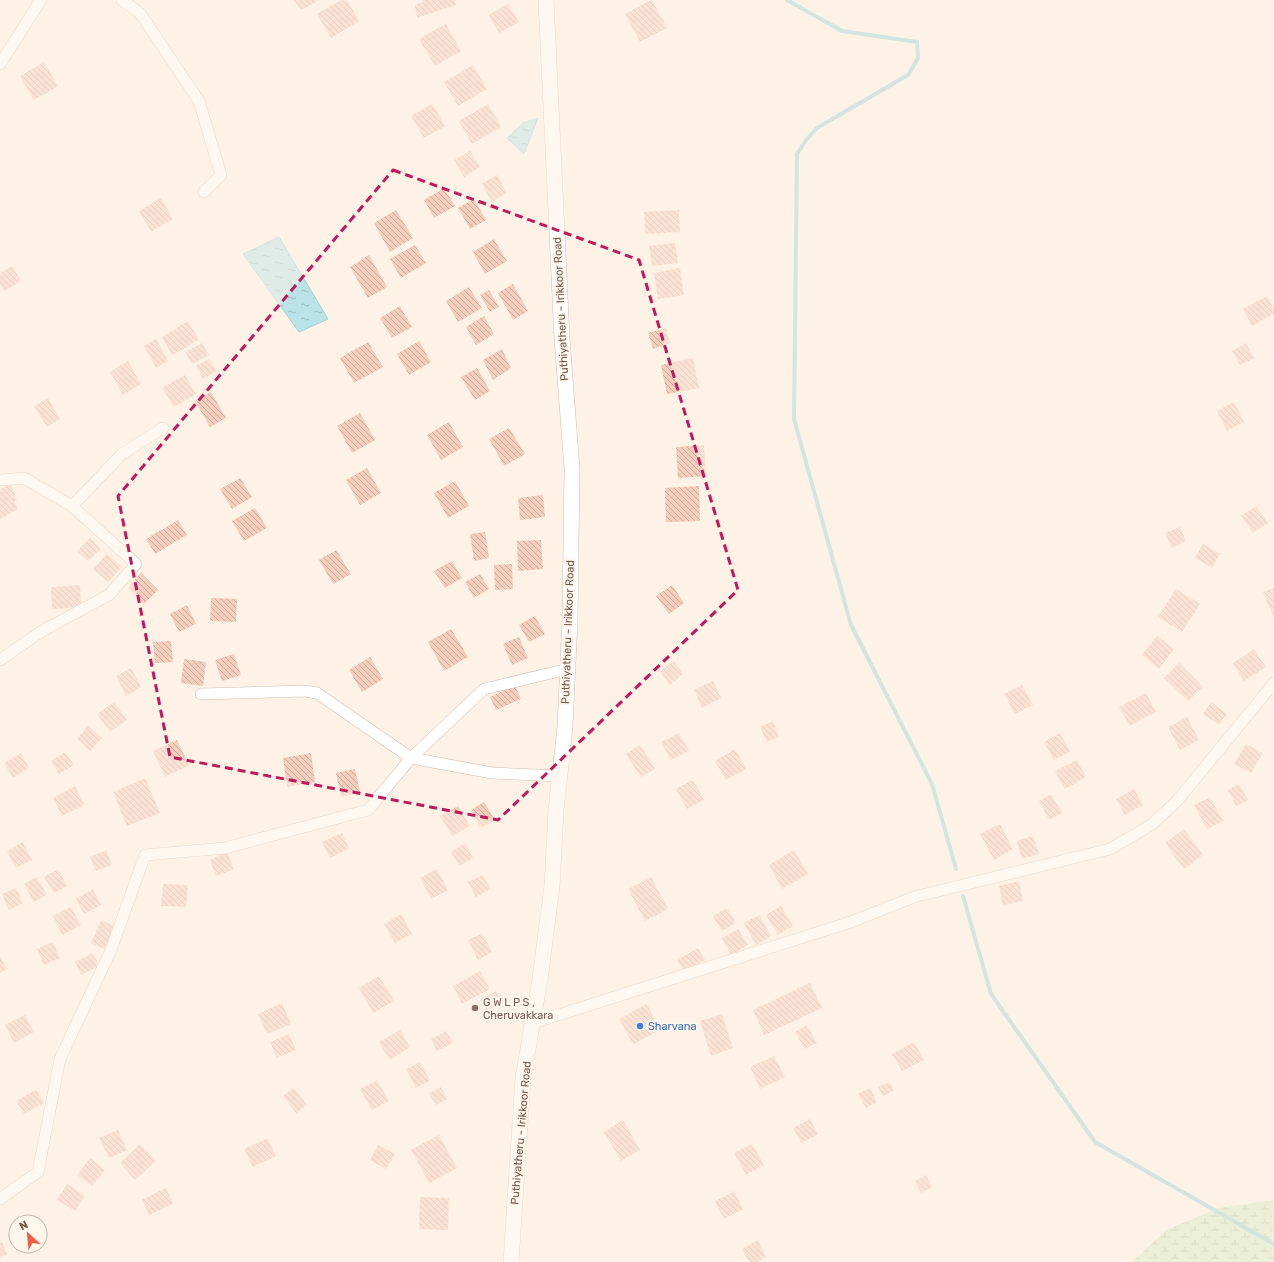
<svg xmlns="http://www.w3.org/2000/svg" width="1274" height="1262" viewBox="0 0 1274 1262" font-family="Rubik,sans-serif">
<defs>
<pattern id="wetland-marsh" width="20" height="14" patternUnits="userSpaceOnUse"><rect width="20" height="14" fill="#d6ebc3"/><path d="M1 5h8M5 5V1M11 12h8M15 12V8" fill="none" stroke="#b2c1a0"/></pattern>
<pattern id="water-ripples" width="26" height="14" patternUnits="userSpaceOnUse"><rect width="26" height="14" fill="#b9e3e7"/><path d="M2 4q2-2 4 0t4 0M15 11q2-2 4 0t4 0" fill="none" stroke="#9bbbbd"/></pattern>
<pattern id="building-back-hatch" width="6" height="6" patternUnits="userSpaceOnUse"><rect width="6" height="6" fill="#f3cebc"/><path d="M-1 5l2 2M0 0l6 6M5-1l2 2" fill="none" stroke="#c9aa9b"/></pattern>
</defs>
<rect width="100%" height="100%" fill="#fdf2e5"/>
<path fill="url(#wetland-marsh)" d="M1273,1200l1,62h-142l34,-32 53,-22z"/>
<g fill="url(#water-ripples)" stroke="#9fd4d9">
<path d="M538,118l-14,36 -17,-16 16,-15z"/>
<path d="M279,237l49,82 -29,13 -56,-78z"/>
</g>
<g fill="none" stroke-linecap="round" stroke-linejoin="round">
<g stroke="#9fd4d9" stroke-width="4">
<path d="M787,0l55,31 75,11 1,16 -10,17 -91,53 -11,12 -9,14 -3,265 57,206 81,159 24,85"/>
<path d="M963,896l28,98 104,148 179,102"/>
</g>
</g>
<g fill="url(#building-back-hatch)">
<path d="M294,0h25l-18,10z"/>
<path d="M341,0h6l12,21 -28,17 -14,-24z"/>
<path d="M422,0h33l1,5 -39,13 -2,-13 7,-3z"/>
<path d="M651,0h1l15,28 -27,14 -15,-28z"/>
<path d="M508,4l11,18 -20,11 -10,-18z"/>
<path d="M446,24l15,27 -26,15 -16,-27z"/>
<path d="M44,62l14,24 -24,14 -14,-24z"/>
<path d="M473,65l14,24 -29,17 -14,-24z"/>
<path d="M432,104l13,22 -21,12 -13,-22z"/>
<path d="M488,104l13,23 -29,17 -13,-23z"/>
<path d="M470,151l10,16 -16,10 -10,-17z"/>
<path d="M497,175l10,18 -15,9 -10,-18z"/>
<path d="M444,188l11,18 -21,12 -10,-18z"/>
<path d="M161,198l12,21 -22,13 -12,-21z"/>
<path d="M474,199l12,21 -16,9 -12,-21z"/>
<path d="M396,210l17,28 -23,14 -16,-29z"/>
<path d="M679,210l1,22 -35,2 -1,-22z"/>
<path d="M494,239l13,22 -22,13 -12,-22z"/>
<path d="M675,243l3,20 -26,3 -3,-20z"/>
<path d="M415,245l11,18 -25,15 -11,-19z"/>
<path d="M369,255l18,32 -19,11 -18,-31z"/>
<path d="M12,266l9,15 -17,10 -4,-6v-12z"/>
<path d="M680,268l4,27 -26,4 -4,-26z"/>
<path d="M513,284l15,27 -15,9 -15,-27z"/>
<path d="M469,287l13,21 -24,14 -12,-21z"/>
<path d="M489,290l10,17 -9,5 -10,-17z"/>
<path d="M1267,296l7,13v5l-22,12 -9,-17z"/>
<path d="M400,306l12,21 -20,11 -12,-20z"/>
<path d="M484,316l10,18 -18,11 -10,-18z"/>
<path d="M188,321l11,19 -27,15 -10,-18z"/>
<path d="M666,328l4,15 -17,6 -5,-16z"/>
<path d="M156,339l12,22 -12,7 -12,-22z"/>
<path d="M419,341l12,21 -22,13 -12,-21z"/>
<path d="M368,342l15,25 -29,16 -14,-25z"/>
<path d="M202,343l7,12 -17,9 -7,-12z"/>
<path d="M1246,343l8,15 -14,7 -8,-14z"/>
<path d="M502,349l9,19 -18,12 -10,-20z"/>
<path d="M693,358l6,30 -32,6 -6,-29z"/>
<path d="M209,359l8,12 -14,8 -7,-13z"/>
<path d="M128,361l13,23 -18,11 -13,-23z"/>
<path d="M477,368l13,23 -15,9 -14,-23z"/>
<path d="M185,375l11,19 -22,13 -12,-19z"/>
<path d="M211,392l15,26 -16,9 -15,-26z"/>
<path d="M48,398l12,21 -13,8 -13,-21z"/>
<path d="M1234,402l10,20 -17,9 -10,-20z"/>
<path d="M360,413l15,27 -23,13 -15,-27z"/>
<path d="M449,422l14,25 -22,13 -14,-25z"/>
<path d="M509,428l16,26 -21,12 -15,-27z"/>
<path d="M704,445l2,31 -28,2 -2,-31z"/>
<path d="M367,468l14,25 -21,12 -14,-25z"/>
<path d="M240,478l12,19 -20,12 -12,-20z"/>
<path d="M455,481l14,25 -21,12 -14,-25z"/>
<path d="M11,484l6,16 -3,1 4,8 -18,10v-30z"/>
<path d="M699,486l1,35 -34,1 -1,-34z"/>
<path d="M543,495l2,22 -25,3 -2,-22z"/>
<path d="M1256,506l12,17 -15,10 -12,-17z"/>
<path d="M255,508l12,20 -23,13 -12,-20z"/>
<path d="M178,520l9,15 -32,19 -9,-15z"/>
<path d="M1180,527l6,14 -14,7 -7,-15z"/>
<path d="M485,532l4,26 -15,3 -4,-27z"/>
<path d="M90,538l11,11 -13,12 -11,-10z"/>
<path d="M541,540l2,29 -25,2 -1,-30z"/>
<path d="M1203,544l17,10 -8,14 -17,-10z"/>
<path d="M336,550l15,24 -18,10 -14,-24z"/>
<path d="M107,554l15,13 -14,15 -15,-13z"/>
<path d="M452,561l10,17 -17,10 -11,-17z"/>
<path d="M512,564l1,25 -18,1 -1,-25z"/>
<path d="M141,573l17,17 -14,14 -16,-16z"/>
<path d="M480,574l9,15 -15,9 -9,-16z"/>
<path d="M80,585l1,22 -29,2 -1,-22z"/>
<path d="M672,585l12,18 -15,11 -13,-18z"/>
<path d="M1274,588v30l-11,-26z"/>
<path d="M1176,589l24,15 -18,28 -24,-15z"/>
<path d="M211,598l26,1 -1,23 -26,-1z"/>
<path d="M187,605l9,19 -17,8 -9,-18z"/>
<path d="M535,616l10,18 -16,8 -10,-17z"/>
<path d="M451,629l17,28 -24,14 -16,-29z"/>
<path d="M1157,636l17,13 -15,20 -17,-14z"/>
<path d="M519,637l9,21 -16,7 -9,-21z"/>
<path d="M171,641l2,21 -18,1 -2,-21z"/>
<path d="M1254,649l12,18 -22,14 -11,-18z"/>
<path d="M234,654l7,21 -19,6 -7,-21z"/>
<path d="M370,657l13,22 -21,13 -13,-22z"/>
<path d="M184,659l22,3 -3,24 -22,-3z"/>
<path d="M674,661l9,13 -13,11 -10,-14z"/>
<path d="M1179,663l24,24 -15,14 -24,-23z"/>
<path d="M131,668l10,19 -15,9 -10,-20z"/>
<path d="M713,681l8,17 -19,10 -8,-18z"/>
<path d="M515,685l6,14 -25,11 -6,-13z"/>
<path d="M1022,685l11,20 -18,9 -11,-20z"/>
<path d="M1146,693l10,19 -26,14 -11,-19z"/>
<path d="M114,702l13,18 -17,12 -13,-18z"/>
<path d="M1211,702l16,12 -8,11 -16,-11z"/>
<path d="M1187,717l12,23 -19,10 -12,-23z"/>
<path d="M773,721l6,16 -12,5 -7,-15z"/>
<path d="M88,726l14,12 -12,13 -13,-13z"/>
<path d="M679,733l10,18 -18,9 -10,-18z"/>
<path d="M1060,733l10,19 -16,8 -10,-18z"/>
<path d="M177,740l12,25 -24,12 -12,-26z"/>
<path d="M1246,744l17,9 -12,20 -17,-9z"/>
<path d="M640,745l15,24 -14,8 -15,-23z"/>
<path d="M735,749l11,20 -20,11 -11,-19z"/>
<path d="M65,752l9,13 -15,9 -8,-13z"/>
<path d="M21,753l8,15 -16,10 -9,-15z"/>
<path d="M311,753l4,29 -28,5 -4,-29z"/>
<path d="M1077,760l9,17 -21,12 -10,-18z"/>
<path d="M355,769l5,23 -19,5 -5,-24z"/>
<path d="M145,778l15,35 -33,13 -14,-34z"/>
<path d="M693,780l11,20 -17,9 -11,-20z"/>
<path d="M1239,784l9,16 -12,6 -8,-16z"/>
<path d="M75,786l9,19 -22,11 -9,-18z"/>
<path d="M1134,789l9,16 -18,10 -9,-16z"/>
<path d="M1051,794l11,19 -13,7 -10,-19z"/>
<path d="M1210,797l13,24 -16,8 -13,-24z"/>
<path d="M484,802l11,18 -14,8 -10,-18z"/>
<path d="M458,806l12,20 -18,10 -12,-20z"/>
<path d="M1000,824l13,25 -19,11 -14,-26z"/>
<path d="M1184,829l19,26 -19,14 -19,-26z"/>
<path d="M342,833l7,16 -19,9 -8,-16z"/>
<path d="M1033,836l6,18 -17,5 -5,-18z"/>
<path d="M23,842l9,18 -16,8 -9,-17z"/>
<path d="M465,843l8,15 -14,8 -8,-14z"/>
<path d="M106,850l6,15 -16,6 -6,-14z"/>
<path d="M794,850l14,24 -26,15 -13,-24z"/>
<path d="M227,852l7,17 -18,7 -6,-16z"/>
<path d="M58,869l9,17 -13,7 -10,-16z"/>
<path d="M437,869l11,21 -17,9 -11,-21z"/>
<path d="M483,875l7,14 -14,8 -8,-15z"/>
<path d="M37,877l10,18 -13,7 -10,-18z"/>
<path d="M651,877l17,32 -23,12 -17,-32z"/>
<path d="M1019,881l4,20 -20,4 -4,-19z"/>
<path d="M163,884l25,1 -2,22 -25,-1z"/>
<path d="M16,888l7,15 -14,7 -7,-16z"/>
<path d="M93,889l8,16 -17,9 -8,-15z"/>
<path d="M781,906l12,20 -15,9 -12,-20z"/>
<path d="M71,907l10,18 -19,10 -9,-19z"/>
<path d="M727,908l9,15 -14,8 -9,-15z"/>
<path d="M401,914l11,20 -17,9 -11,-19z"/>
<path d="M759,915l12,21 -15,9 -12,-22z"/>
<path d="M101,920l15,7 -11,22 -14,-6z"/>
<path d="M738,929l10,16 -17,10 -9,-17z"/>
<path d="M482,933l10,19 -14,8 -10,-20z"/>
<path d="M53,942l7,16 -16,7 -7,-16z"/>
<path d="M698,948l7,12 -21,12 -7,-12z"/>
<path d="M93,953l6,13 -18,9 -6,-13z"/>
<path d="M0,957l7,12 -7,4z"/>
<path d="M480,971l10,18 -28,15 -9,-18z"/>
<path d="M379,976l15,25 -21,12 -14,-25z"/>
<path d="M810,983l12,25 -58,27 -11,-25z"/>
<path d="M496,991l6,12 -16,8 -6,-11z"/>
<path d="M282,1003l9,21 -24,10 -9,-20z"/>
<path d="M647,1004l13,26 -27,14 -14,-25z"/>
<path d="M722,1014l11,34 -22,8 -11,-35z"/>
<path d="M25,1015l9,17 -20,11 -9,-18z"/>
<path d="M807,1025l10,18 -12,6 -10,-17z"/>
<path d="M400,1030l10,17 -20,13 -11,-18z"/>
<path d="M446,1031l7,12 -16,8 -6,-12z"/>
<path d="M289,1034l7,16 -19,8 -7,-16z"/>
<path d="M914,1042l10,18 -22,11 -10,-17z"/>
<path d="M774,1056l11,21 -25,12 -10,-22z"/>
<path d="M420,1062l10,19 -14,7 -10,-19z"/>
<path d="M377,1080l12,21 -17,9 -12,-21z"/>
<path d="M889,1082l5,8 -11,6 -5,-9z"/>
<path d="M441,1087l6,12 -11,6 -7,-12z"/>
<path d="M294,1088l13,17 -11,8 -13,-17z"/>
<path d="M870,1088l7,14 -11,6 -8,-14z"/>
<path d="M36,1090l8,13 -20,11 -8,-13z"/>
<path d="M810,1119l8,15 -17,9 -8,-15z"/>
<path d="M623,1120l17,30 -19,11 -17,-29z"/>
<path d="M118,1130l9,20 -18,8 -10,-20z"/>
<path d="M439,1135l18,33 -28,15 -18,-33z"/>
<path d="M268,1138l8,18 -23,11 -9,-18z"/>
<path d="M140,1144l16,17 -21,19 -15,-17z"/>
<path d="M752,1144l12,21 -18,10 -12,-22z"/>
<path d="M378,1145l17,9 -9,15 -16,-9z"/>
<path d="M90,1158l15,12 -13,16 -15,-11z"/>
<path d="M926,1175l6,12 -11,6 -6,-12z"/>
<path d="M67,1184l18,12 -10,15 -18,-11z"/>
<path d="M166,1188l7,16 -24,11 -7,-15z"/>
<path d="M734,1191l9,18 -19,10 -9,-18z"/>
<path d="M420,1197l29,1 -1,32 -29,-1z"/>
<path d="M36,1215l4,7h-17z"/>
<path d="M40,1223l5,9 -5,3z"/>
<path d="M758,1240l8,17 -9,5h-8l-7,-13z"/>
<path d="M2,1242l5,12 -7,4v-15z"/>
</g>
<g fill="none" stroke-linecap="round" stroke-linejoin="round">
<defs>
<g id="street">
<path d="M122,0l18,13 59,88 22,74 -17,17"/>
<path d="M0,64l41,-64"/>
<path d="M0,480l24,-2 48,28 64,58 -27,31 -67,36 -42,29"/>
<path d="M72,506l50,-52 41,-26"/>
<path d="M201,694l103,-3 13,2 94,65 81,15 67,3"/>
<path d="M533,1023l318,-101 63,-25 196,-48 41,-24 26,-24 97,-118"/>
<path d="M0,1199l38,-27 22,-113 51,-109 34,-95 80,-7 143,-38 43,-52 73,-69 84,-20"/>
</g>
<path id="secondary" d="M511,1262l12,-184 17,-99 12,-93 4,-76 9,-83 5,-108 2,-150 -10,-130 -16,-339"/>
</defs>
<use href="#street" stroke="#d1bbae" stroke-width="12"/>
<use href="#secondary" stroke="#d4bbab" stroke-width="16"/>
<use href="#street" stroke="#fff" stroke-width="11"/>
<use href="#secondary" stroke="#fff" stroke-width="15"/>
</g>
<path d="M0 0H1274V1262H0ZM393,170l246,90 99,330 -240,230 -328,-63 -52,-261z" fill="#fdf2e5" fill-opacity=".55" fill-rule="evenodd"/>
<path fill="none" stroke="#c2185b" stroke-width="3" stroke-dasharray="8 5" stroke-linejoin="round" d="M393,170l246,90 99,330 -240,230 -328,-63 -52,-261z"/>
<circle fill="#8d6e63" stroke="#fff6ec" stroke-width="1.5" cx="475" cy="1008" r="4"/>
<circle fill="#3f7fe0" stroke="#fff6ec" stroke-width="1.5" cx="640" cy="1026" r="4"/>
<g text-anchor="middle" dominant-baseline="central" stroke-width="4" stroke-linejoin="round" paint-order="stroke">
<g font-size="11" fill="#76574a" stroke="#fff6ec">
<text transform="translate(561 309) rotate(-93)">Puthiyatheru - Irikkoor Road</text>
<text transform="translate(568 632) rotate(-88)">Puthiyatheru - Irikkoor Road</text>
<text transform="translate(521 1133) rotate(-85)">Puthiyatheru - Irikkoor Road</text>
</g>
<g font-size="11" fill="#785e54" stroke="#fff6ec" text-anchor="start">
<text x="483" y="1002">G W L P S ,<tspan x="483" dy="13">Cheruvakkara</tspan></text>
</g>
<g font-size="11" fill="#366cbe" stroke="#fff6ec" text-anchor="start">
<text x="648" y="1026">Sharvana</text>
</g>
</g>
<g transform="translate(28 1234) rotate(333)"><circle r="19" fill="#fff6ec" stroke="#c8b6ab"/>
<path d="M0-3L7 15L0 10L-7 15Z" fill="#e96248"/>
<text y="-6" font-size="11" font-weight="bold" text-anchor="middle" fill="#76574a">N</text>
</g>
</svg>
